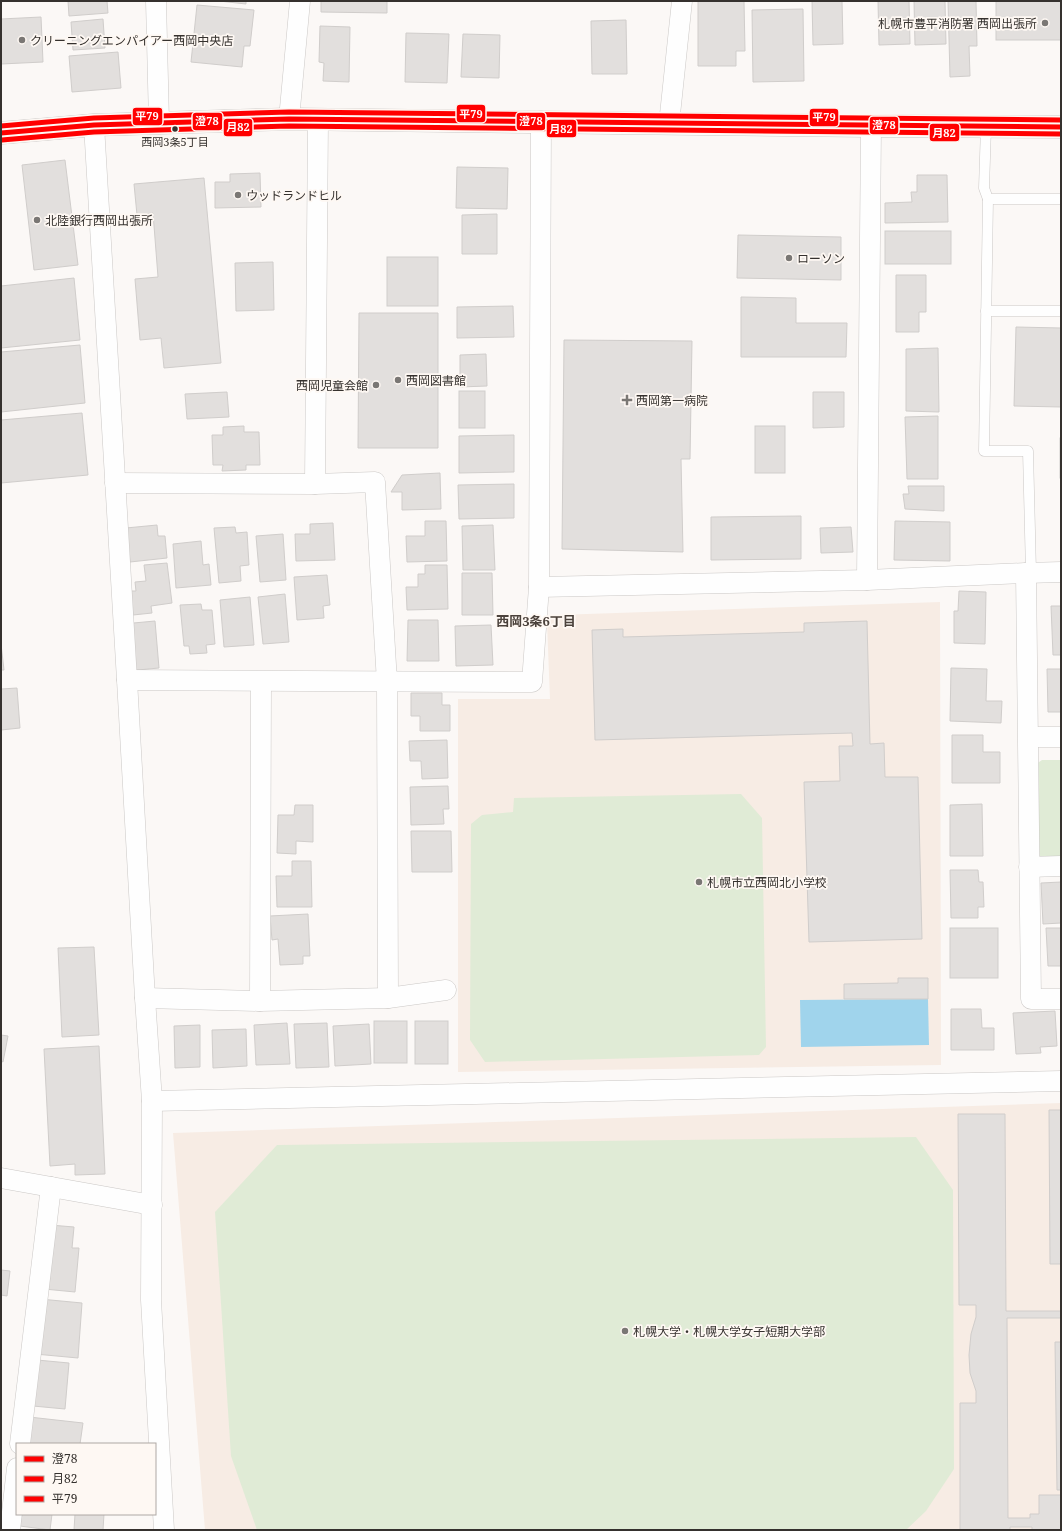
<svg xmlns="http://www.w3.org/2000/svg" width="1062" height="1531" viewBox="0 0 1062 1531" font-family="'Noto Serif','Noto Sans JP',serif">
<rect width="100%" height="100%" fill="#fbf8f6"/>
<g fill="#f7ece4">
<path d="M940,602l1,463 -483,7v-373h92l-3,-76 10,-8z"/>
<path d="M1061,1103v427h-856l-32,-397z"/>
</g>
<g fill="#e0ebd6">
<path d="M1042,760h19v99h-19l-9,-9 -1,-83z"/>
<path d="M741,794l21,24 4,229 -7,8 -274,7 -15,-22 1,-216 11,-9 31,-3 1,-14z"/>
<path d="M916,1137l37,53 1,279 -28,42 -20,19h-649l-26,-74 -16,-244 62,-67z"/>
</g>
<path fill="#a0d4ec" d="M928,999l1,46 -128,2 -1,-47z"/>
<g fill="#e2dfdd" stroke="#d0cdcb">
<path d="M68,1h39l1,12 -39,3z"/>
<path d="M219,1h27v3z"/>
<path d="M321,1h66v12l-66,-1z"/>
<path d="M698,1h46l1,50h-9v15h-38z"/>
<path d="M812,1h30l1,43 -30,1z"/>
<path d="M878,1h31l1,43 -31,1z"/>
<path d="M914,1h31l1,43 -31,1z"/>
<path d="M948,1h28l1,45h-8l1,30 -20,1z"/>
<rect x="996" y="1" width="65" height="39"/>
<path d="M197,5l57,5 -4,36h-6l-2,21 -51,-5z"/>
<path d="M803,9l1,72 -51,1 -1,-72z"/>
<path d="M41,17l2,45 -42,2v-45z"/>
<path d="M103,19l2,29 -32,2 -2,-28z"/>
<path d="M626,20l1,54h-35l-1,-53z"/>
<path d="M320,26l30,1 -1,55 -26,-1 1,-18 -5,-1z"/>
<path d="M406,33l43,1 -2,49 -42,-1z"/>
<path d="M463,34l37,1 -1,43 -38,-1z"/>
<path d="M118,52l3,36 -49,4 -3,-36z"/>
<path d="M65,160l13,105 -44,5 -12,-105z"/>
<path d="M457,167l51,1 -1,41 -51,-1z"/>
<path d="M260,173l1,34 -46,1v-26h15v-8z"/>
<path d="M917,175h30l1,47 -63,1v-20l27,-1 -1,-10h6z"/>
<path d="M204,178l17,185 -57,5 -3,-30 -21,2 -5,-61 23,-2 -5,-64 -16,2 -3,-31z"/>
<path d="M497,214v40h-35v-39z"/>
<rect x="885" y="231" width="66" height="33"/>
<path d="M738,235l103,2v43l-104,-2z"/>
<rect x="387" y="257" width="51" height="49"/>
<path d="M273,262l1,48 -38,1 -1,-48z"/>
<path d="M896,275h30v37h-7v20h-23z"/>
<path d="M74,278l6,62 -79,8v-62z"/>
<path d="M741,297l55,1v25h51l-1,34h-105z"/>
<path d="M513,306l1,31 -57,1v-31z"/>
<path d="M359,313h79v135h-80z"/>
<path d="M1016,327l45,1v79l-47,-1z"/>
<path d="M564,340l128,1 -2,118h-9l2,93 -121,-3z"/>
<path d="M80,345l5,58 -84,9v-60z"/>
<path d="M938,348l1,64 -33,-1v-62z"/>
<path d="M486,354l1,32 -27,1v-32z"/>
<rect x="459" y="391" width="26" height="37"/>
<path d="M227,392l2,25 -42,2 -2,-25z"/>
<path d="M813,392h31v35l-31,1z"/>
<path d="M82,413l6,62 -87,8v-63z"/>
<path d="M938,416v63h-31l-2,-62z"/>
<path d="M244,426v6h15l1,33h-14v5l-24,1 1,-6h-10l-1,-30h11v-8z"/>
<rect x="755" y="426" width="30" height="47"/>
<path d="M514,435v37l-55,1v-37z"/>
<rect x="1060" y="438" width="1" height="40"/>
<path d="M440,473l1,36 -39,1v-18h-11l11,-17z"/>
<path d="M514,484v34l-55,1 -1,-34z"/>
<path d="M908,486h36v25l-39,-2 -2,-15h6z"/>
<path d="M801,516v43l-90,1v-43z"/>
<path d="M425,521h21l1,40 -40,1 -1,-26h19z"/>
<path d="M895,521l55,1v39l-56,-1z"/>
<path d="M333,523l2,37 -39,1 -1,-27h15v-10z"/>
<path d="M157,525l1,11h7l2,22 -37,4 -4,-34z"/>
<path d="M493,525l2,45h-32l-1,-44z"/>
<path d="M235,527l1,6 11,-1 2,33 -9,1 1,15 -22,2 -5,-55z"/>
<path d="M851,527l2,25 -32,1 -1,-25z"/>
<path d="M283,534l3,46 -26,2 -4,-46z"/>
<path d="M201,541l2,24 6,-1 2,21 -35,3 -3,-44z"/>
<path d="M167,563l5,40 -21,3 1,7 -19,2 -3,-24h6l-1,-9 11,-1 -2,-16z"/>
<path d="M425,565h22l1,44 -41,1 -1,-23h12v-13h7z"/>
<path d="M462,573h30l1,42h-31z"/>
<path d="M327,575l3,30 -7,1 1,12 -27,2 -3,-43z"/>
<path d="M959,591l27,1 -1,52 -31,-1v-32h4z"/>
<path d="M285,594l4,48 -26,2 -5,-47z"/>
<path d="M250,597l4,48 -30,2 -4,-47z"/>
<path d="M201,604l1,6h10l3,34 -9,1 1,8 -17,1 -1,-8h-5l-4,-41z"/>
<path d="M1051,606h10v49h-8z"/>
<path d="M408,620h30l1,41h-32z"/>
<path d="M155,621l4,47 -32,3 -4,-47z"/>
<path d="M867,621l3,123 14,-1 1,34h33l4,162 -113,3 -5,-160 36,-1 -1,-35h14l-1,-13 -257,7 -3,-110 31,-1v8l181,-5v-9z"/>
<path d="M491,625l2,40 -37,1 -1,-40z"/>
<path d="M1,644l3,26h-3z"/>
<path d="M951,668l36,1 -1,32h16l-1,22 -51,-2z"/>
<path d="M1047,669h14v43h-13z"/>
<path d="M17,688l3,40 -19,2v-41z"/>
<path d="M411,693h31v12h8v26h-30v-15h-9z"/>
<path d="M952,735h31v17h17v31h-48z"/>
<path d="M447,740l1,38 -26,1 -1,-18h-11l-1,-20z"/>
<path d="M448,786l1,23h-6l1,15 -33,1 -1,-38z"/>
<path d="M982,804l1,52h-33v-51z"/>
<path d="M295,805h18v37l-17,-1v13l-19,-1 1,-38h16z"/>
<path d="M411,831h40l1,41h-40z"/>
<path d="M292,861h19l1,46h-35l-1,-31h16z"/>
<path d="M950,870h28l1,12h4l1,25h-6v11h-27z"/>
<path d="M1061,882v41l-18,1 -2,-41z"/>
<path d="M308,914l2,42h-7v8l-23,1 -2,-26 -6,1 -2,-24z"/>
<rect x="950" y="928" width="48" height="50"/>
<path d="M1046,928h15v38h-13z"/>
<path d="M94,947l5,88 -37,2 -4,-89z"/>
<path d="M898,978h30v21h-84v-15l54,-1z"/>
<path d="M951,1009h30l1,19h12v22h-43z"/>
<path d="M1055,1011l2,35 -17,1 1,6 -25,1 -3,-41z"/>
<rect x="374" y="1021" width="33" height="42"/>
<rect x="415" y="1021" width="33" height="43"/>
<path d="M287,1023l3,41 -34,1 -2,-40z"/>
<path d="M327,1023l2,44 -33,1 -2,-44z"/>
<path d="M369,1024l2,40 -36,2 -2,-40z"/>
<path d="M200,1025v42l-25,1 -1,-42z"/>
<path d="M246,1029l1,37 -34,2 -1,-38z"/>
<path d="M1,1035l7,1 -5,26 -2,-1z"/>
<path d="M99,1046l6,128 -30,1v-11l-25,2 -6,-117z"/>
<path d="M1049,1110h12v154h-11z"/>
<path d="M958,1114h47l1,197h55v7h-54l1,200h22v-4h9v-19h22v35h-29v-3h-22v3h-50v-127h16v-12l-6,-18 -1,-18 2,-21 5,-17v-12h-17z"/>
<path d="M50,1225l24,2 -2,21h7l-4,44 -31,-3z"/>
<path d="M1,1270l9,1 -3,25 -6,-1z"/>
<path d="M40,1299l42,4 -4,55 -43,-4z"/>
<path d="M1055,1342h6v148h-4z"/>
<path d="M37,1360l32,3 -4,46 -32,-3z"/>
<path d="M29,1417l54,6 -3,21h-54z"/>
<path d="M22,1514h30l-2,16 -30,-4z"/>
<path d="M75,1514h29l-1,16h-29z"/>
</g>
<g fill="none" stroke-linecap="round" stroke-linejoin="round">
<defs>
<g id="service">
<path d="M986,127l-2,61 4,11"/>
<path d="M986,311h75"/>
<path d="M1031,572l-3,-121h-44l4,-252h73"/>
</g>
<g id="minor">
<path d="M156,1l3,121"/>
<path d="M289,119l11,-118"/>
<path d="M669,124l13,-123"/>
<path d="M94,125l33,555 18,318 7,103 -1,199 13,230"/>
<path d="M115,483l200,1 60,-2 12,200 1,316"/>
<path d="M315,484l3,-364"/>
<path d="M1026,573c3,142 2,284 5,426h30"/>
<path d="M867,580l4,-454"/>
<path d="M539,587l328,-7 159,-7 35,-1"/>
<path d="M127,680l405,2 7,-95 2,-466"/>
<path d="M1029,737h32"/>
<path d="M1029,867l32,-1"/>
<path d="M145,998l115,3 128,-3 58,-8"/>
<path d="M260,1001l1,-319"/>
<path d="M152,1101l909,-20"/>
<path d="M1,1178l151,27"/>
<path d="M20,1444l31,-257"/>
<path d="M10,1530l7,-62"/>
</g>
<path id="tertiary" d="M1,133l93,-8 195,-6 582,7 190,1"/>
</defs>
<use href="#service" stroke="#cbc8c6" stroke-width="11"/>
<use href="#minor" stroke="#cbc8c6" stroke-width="21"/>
<use href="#tertiary" stroke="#cbc8c6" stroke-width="23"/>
<use href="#service" stroke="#fefefe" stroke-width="10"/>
<use href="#minor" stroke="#fefefe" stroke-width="20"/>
<use href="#tertiary" stroke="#fefefe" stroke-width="22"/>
<defs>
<path id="bus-1" d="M1,133l93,-8 195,-6 772,8"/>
<path id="bus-2" d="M2,140l92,-8 195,-6 772,8"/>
<path id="bus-3" d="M1,126l93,-8 195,-6 772,8"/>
</defs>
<use href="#bus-1" stroke="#fef8f3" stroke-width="8"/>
<use href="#bus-2" stroke="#fef8f3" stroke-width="8"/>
<use href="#bus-3" stroke="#fef8f3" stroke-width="8"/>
<use href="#bus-1" stroke="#f00" stroke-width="5"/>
<use href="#bus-2" stroke="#f00" stroke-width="5"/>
<use href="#bus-3" stroke="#f00" stroke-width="5"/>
</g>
<g fill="#7a7774" stroke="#fef8f3" stroke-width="1.5">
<circle cx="1045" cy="23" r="4"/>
<circle cx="22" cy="40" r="4"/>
<circle cx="238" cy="195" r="4"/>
<circle cx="37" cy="220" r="4"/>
<circle cx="789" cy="258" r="4"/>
<circle cx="398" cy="380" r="4"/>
<circle cx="376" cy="385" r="4"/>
<path d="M625 394h4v4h4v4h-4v4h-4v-4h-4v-4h4z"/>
<circle cx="699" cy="882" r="4"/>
<circle cx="625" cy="1331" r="4"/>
</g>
<circle fill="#35312e" stroke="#fef8f3" stroke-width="1.5" cx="175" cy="129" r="3.5"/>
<g text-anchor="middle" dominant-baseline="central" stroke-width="3.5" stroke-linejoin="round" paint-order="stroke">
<g font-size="11" fill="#35312e" stroke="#fef8f3">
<text x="175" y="141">西岡3条5丁目</text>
</g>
<g font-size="12" fill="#35312e" stroke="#fef8f3" text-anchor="start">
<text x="1037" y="23" text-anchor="end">札幌市豊平消防署 西岡出張所</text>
<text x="30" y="40">クリーニングエンパイアー西岡中央店</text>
<text x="246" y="195">ウッドランドヒル</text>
<text x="45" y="220">北陸銀行西岡出張所</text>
<text x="797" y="258">ローソン</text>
<text x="406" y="380">西岡図書館</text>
<text x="368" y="385" text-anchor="end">西岡児童会館</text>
<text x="636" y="400">西岡第一病院</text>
<text x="707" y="882">札幌市立西岡北小学校</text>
<text x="633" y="1331">札幌大学・札幌大学女子短期大学部</text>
</g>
<g font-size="13" font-weight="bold" fill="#4b423c" stroke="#fef8f3">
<text x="536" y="621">西岡3条6丁目</text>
</g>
</g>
<g stroke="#fef8f3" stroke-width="1.5">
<rect x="456" y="104" width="30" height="19" rx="4" fill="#f00"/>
<rect x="132" y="107" width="31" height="19" rx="4" fill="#f00"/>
<rect x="809" y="108" width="30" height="19" rx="4" fill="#f00"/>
<rect x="516" y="112" width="30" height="19" rx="4" fill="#f00"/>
<rect x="192" y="112" width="31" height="19" rx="4" fill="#f00"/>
<rect x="869" y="116" width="30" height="19" rx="4" fill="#f00"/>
<rect x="223" y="118" width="30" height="19" rx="4" fill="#f00"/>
<rect x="546" y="119" width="31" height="19" rx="4" fill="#f00"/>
<rect x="929" y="123" width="31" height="19" rx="4" fill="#f00"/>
</g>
<g font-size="11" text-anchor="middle" font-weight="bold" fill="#fff">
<text x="471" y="118">平79</text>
<text x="147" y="120">平79</text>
<text x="824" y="121">平79</text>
<text x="531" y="125">澄78</text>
<text x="207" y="125">澄78</text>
<text x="884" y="129">澄78</text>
<text x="238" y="131">月82</text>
<text x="561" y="133">月82</text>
<text x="944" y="137">月82</text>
</g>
<rect width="1062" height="1531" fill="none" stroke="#35312e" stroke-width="4"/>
<rect x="16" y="1443" width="140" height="72" fill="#fef8f3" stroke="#aea8a4"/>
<rect x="24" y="1456" width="20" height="6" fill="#ff0000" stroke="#aea8a4"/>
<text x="52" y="1463" font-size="12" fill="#35312e">澄78</text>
<rect x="24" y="1476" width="20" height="6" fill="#ff0000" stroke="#aea8a4"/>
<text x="52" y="1483" font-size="12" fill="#35312e">月82</text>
<rect x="24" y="1496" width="20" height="6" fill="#ff0000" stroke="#aea8a4"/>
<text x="52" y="1503" font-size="12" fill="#35312e">平79</text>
</svg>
